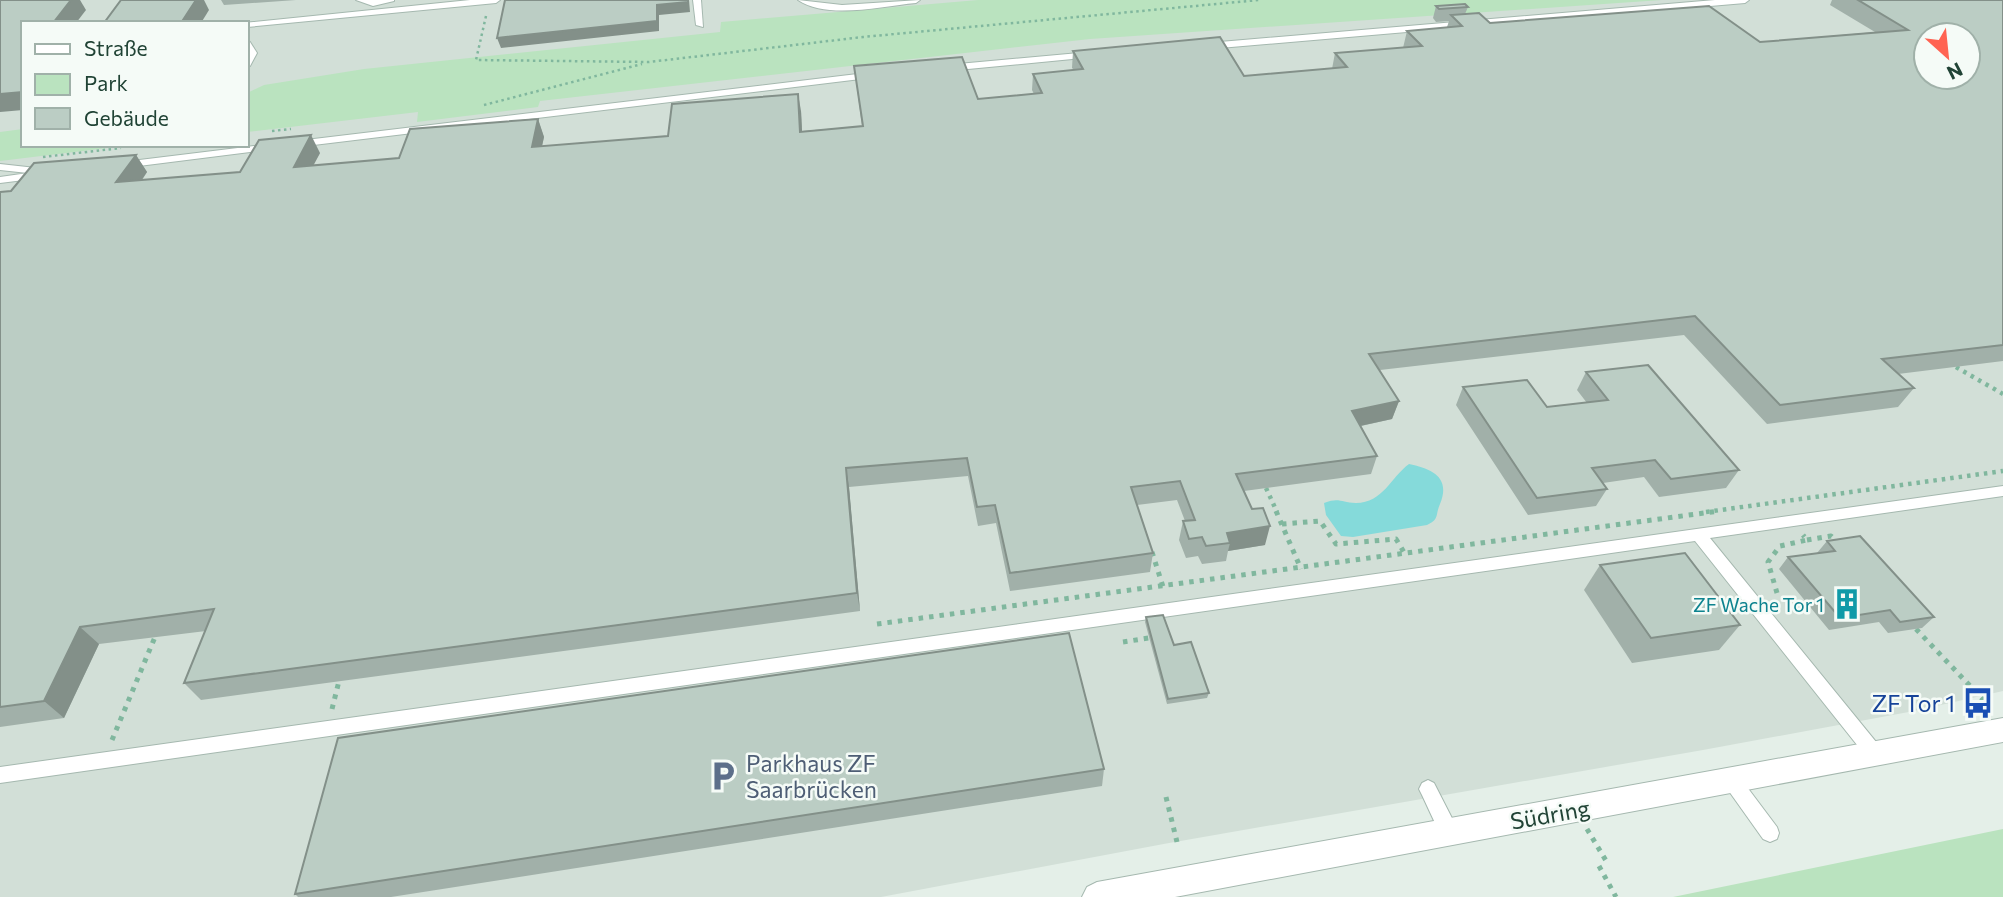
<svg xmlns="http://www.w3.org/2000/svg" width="2003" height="897" viewBox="0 0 2003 897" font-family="Commissioner,sans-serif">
<rect width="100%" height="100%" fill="#e4efe8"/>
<path fill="#d2dfd7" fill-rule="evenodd" d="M0,0h2003v691l-89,20 -211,39 -534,93 -288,54h-881zM23,23h224v122h-224zM1926,35h42v42h-42z"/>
<g fill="#bae3bf">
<path d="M978,0h684l-572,39 -550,62 -2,6 -121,15 1,-10 -171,20v-39l17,-8 100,-16 356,-37 1,-10z"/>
<path d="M23,129v16h109l-132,16v-29z"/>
<path d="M2003,829v68h-330z"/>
</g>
<path fill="#85dada" d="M1409,464c23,5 42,13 31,40 -5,11 0,15 -13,21l-74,12 -12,-1 -15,-21 -2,-12c16,-6 17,0 32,0 27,0 35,-26 53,-39z"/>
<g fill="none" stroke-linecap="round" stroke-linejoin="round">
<defs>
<g id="service">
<path d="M356,0h38v1l-21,5z"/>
<path d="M470,0h30l-4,3 -249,24v-4h-4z"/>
<path d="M693,0h8l2,27 -7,-2z"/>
<path d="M798,0l44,5 78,-5 -4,3c-34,3 -89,17 -118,-3z"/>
<path d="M1715,0h34l-4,3 -537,46 -5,-3 5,-3z"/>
<path d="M247,41l3,1 7,11 -7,13 -3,1z"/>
<path d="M1090,52l5,3 -2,2 -146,14 -5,-3 5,-3z"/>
<path d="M874,72l3,1v4l-580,70 -5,-3 5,-3z"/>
<path d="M270,144l4,1v4l-151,19 -5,-3 5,-3z"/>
<path d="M0,164l36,4 9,7 -5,3 -40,5v-6l28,-4 -28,-3z"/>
<path d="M2003,486v10l-293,42 171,210 3,6 -3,6 -6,2 -6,-2 -174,-219 -1695,242v-16z"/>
<path d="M1732,773l6,2 39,52 2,6 -2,6 -7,3 -7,-3 -37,-52 -3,-6 3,-6z"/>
<path d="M1428,780l6,3 22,43 2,6 -2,6 -7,3 -7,-3 -20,-43 -3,-6 3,-6z"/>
</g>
<path id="minor" d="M2003,718v24l-828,155h-93l5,-10 10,-5z"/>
</defs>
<use href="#service" stroke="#a5b8af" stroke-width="2"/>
<use href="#minor" stroke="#a5b8af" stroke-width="2"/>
<g stroke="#80b79e" stroke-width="2.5" stroke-dasharray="2.5 3.5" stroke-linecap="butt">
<path d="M486,16l-10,44 173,2 214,-25 396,-37"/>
<path d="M484,105l158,-41"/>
<path d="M272,131l19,-2"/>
<path d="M43,157l78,-9"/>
</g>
<g stroke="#80b79e" stroke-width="4.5" stroke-dasharray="3.5 5" stroke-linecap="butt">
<path d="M1956,367l47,27"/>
<path d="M1266,488l11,24"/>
<path d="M1706,512l297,-41"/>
</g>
<g stroke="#80b79e" stroke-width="5" stroke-dasharray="4.5 6" stroke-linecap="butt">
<path d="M1276,511l25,58"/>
<path d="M1282,524l38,-3 16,23 60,-5 9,15"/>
<path d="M1807,540l24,-4 7,7"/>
<path d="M1152,552l12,38"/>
<path d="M1777,593l-9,-31 12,-16 27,-6 -4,-5"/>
<path d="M877,624l842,-113"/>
<path d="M1916,629l75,79"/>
<path d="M1123,642l32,-5"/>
<path d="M332,709l7,-28"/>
<path d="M112,740l43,-103"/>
<path d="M1166,797l11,45"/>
<path d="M1587,829l21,35"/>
<path d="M1599,866l17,31"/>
</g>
<use href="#service" fill="#fff" fill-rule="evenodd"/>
<use href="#minor" fill="#fff" fill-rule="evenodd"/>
</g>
<g fill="#a1b0a9">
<path d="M221,0h75l-72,5z"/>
<path d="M1832,0h171v361l-105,13 16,14 -16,19 -131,17 -83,-89 -304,35 19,31 -7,18 -31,7 16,30 -6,18 -127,17 21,54 -37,6 -2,10 -24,3 -4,-8 -12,2 -7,-18 4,-19h2l-8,-21 -40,5 16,48 -3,19 -140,19 -14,-68 -18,3 -10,-50 -119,11 11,124 -659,89 -17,-17 22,-52 -107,13 -35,74 -64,9v-535l11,-1 125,-36 11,17 -5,8 98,-8 80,-19 -7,12 86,-7 139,-39 6,18 -2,9 126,-10 133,-25 1,20 60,-5 -8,-60 124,33 56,-5 -2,-4 1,-16 41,-4 -2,-2 1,-17 171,25 88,-7 3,-16 68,-5 4,-17 40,-4 2,-6 -13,1 -3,-4 3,-12 32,1 -3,7 25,9 270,19 115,-10 -45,-27z"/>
<path d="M1586,372l153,98 -13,18 -67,9 -15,-20 -41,6 4,6 -11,17 -68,9 -72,-110 7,-18 84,20 40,-4 -10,-13z"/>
<path d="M1827,541l107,76 -12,11 -34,5 -9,-11 -50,8 -50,-61 9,-12 29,-4z"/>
<path d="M1600,565l140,60 -21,25 -87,13 -48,-73z"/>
<path d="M1146,617l28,28 35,48 -2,5 -40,6 -22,-82z"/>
<path d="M1104,769l-2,17 -711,111h-93l-3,-3z"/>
</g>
<g fill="#839089">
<path d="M71,0h9l6,10 -10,13h-23z"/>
<path d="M196,0h8l5,10 -8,13h-20z"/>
<path d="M689,0l1,12 -31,3v16l-158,17 -4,-10 160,-33z"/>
<path d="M23,92v18l-23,2v-18z"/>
<path d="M798,94l3,17 2,38 -3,-17z"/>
<path d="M538,119l6,18 -6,27 -6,-17z"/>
<path d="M311,135l9,18 -17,32 -9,-18z"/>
<path d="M136,155l11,17 -19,28 -12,-18z"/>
<path d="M1399,401l-7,18 -46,10 6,-18z"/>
<path d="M846,468l3,19 11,124 -3,-18z"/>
<path d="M1270,526l-5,19 -37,6 2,-8 -3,-10z"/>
<path d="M80,627l19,17 -35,74 -20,-17z"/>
</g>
<g fill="#bbcdc4" stroke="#839089" stroke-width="2" fill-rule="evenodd">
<path d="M0,0h71l-18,23h-30v69l-23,2z"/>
<path d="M121,0h75l-15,23h-77z"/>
<path d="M505,0h183v2l-31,3v16l-160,17z"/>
<path d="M1858,0h145v345l-121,14 32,29 -134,17 -85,-89 -326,38 30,47 -47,10 25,45 -141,18 16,35 11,-1 7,18 -43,7 3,10 -24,3 -4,-9 -13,2 -6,-18 12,-1 -15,-39 -49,6 22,66 -143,20 -15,-68 -18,2 -10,-49 -121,10 11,125 -673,90 30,-74 -134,18 -36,74 -44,6v-515l11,-1 23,-28 102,-8 -20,27 124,-10 19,-32 52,-5 -17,32 105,-9 11,-29 128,-10 -6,28 136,-11 4,-32 126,-10 2,38 63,-6 -9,-60 108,-9 16,42 64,-6 -9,-19 50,-5 -10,-18 147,-14 24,39 103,-9 -12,-14 87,-7 -15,-15 55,-5 -11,-11 28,-2 11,10 219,-17 51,36 148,-12zM1926,35h42v42h-42z"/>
<path d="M1465,4l3,3 -29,2 -3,-3z"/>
<path d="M1648,365l91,105 -68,9 -16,-19 -63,8 15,21 -70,9 -74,-111 64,-7 20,27 61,-7 -22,-28z"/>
<path d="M1860,536l74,81 -34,5 -10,-12 -50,8 -52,-61 47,-6 -8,-10z"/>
<path d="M1685,553l55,72 -89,13 -51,-73z"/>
<path d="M1163,615l11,30 17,-3 18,51 -41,6 -22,-82z"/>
<path d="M1069,633l35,136 -809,125 43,-156z"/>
</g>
<defs>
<symbol id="building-bare" viewBox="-9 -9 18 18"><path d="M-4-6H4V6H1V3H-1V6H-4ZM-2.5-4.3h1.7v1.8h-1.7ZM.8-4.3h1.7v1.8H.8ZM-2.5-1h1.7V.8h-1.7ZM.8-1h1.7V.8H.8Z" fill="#0f9aa8" stroke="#f5fbf7" stroke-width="2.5" paint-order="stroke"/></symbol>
<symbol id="bus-bare" viewBox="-9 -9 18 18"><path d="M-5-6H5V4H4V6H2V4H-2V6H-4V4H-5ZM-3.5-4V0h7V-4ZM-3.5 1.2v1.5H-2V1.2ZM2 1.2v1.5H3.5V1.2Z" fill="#1a4fb4" stroke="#f5fbf7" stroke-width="2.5" paint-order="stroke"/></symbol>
<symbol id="parking-bare" viewBox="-9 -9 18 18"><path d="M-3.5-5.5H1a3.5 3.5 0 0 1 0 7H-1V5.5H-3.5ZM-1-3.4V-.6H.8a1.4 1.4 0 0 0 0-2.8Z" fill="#5c6f8a" stroke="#f5fbf7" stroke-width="2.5" paint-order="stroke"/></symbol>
</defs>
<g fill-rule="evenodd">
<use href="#building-bare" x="1825" y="582" width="44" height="44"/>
<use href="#bus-bare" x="1956" y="681" width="44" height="44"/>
<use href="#parking-bare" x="701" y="754" width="44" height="44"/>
</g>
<g text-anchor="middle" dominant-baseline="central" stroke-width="5" stroke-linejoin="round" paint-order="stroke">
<g font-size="19" fill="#0d838f" stroke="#f5fbf7" text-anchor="end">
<text x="1824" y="604">ZF Wache Tor 1</text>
</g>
<g font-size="23" fill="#164399" stroke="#f5fbf7" text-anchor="end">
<text x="1955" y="703">ZF Tor 1</text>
</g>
<g font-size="23" fill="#4e5e75" stroke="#f5fbf7" text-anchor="start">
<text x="746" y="763">Parkhaus ZF<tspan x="746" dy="26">Saarbrücken</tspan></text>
</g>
<g font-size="23" fill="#204335" stroke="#f5fbf7">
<text transform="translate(1550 814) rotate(-10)">Südring</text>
</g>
</g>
<rect x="21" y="21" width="228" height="126" fill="#f5fbf7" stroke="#a0b1a9" stroke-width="2"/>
<rect x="35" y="44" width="35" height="10" fill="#ffffff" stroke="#a0b1a9" stroke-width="2"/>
<text x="84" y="56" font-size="21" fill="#204335">Straße</text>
<rect x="35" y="74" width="35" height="21" fill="#bae3bf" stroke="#a0b1a9" stroke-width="2"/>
<text x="84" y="91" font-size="21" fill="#204335">Park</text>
<rect x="35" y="108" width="35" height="21" fill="#bbcdc4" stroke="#a0b1a9" stroke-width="2"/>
<text x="84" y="126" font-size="21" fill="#204335">Gebäude</text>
<g transform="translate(1947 56) rotate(153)"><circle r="33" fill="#f5fbf7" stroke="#a0b1a9" stroke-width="2"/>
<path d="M0-5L12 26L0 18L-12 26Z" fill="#ff6352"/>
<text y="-10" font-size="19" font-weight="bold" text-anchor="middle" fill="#204335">N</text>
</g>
</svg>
